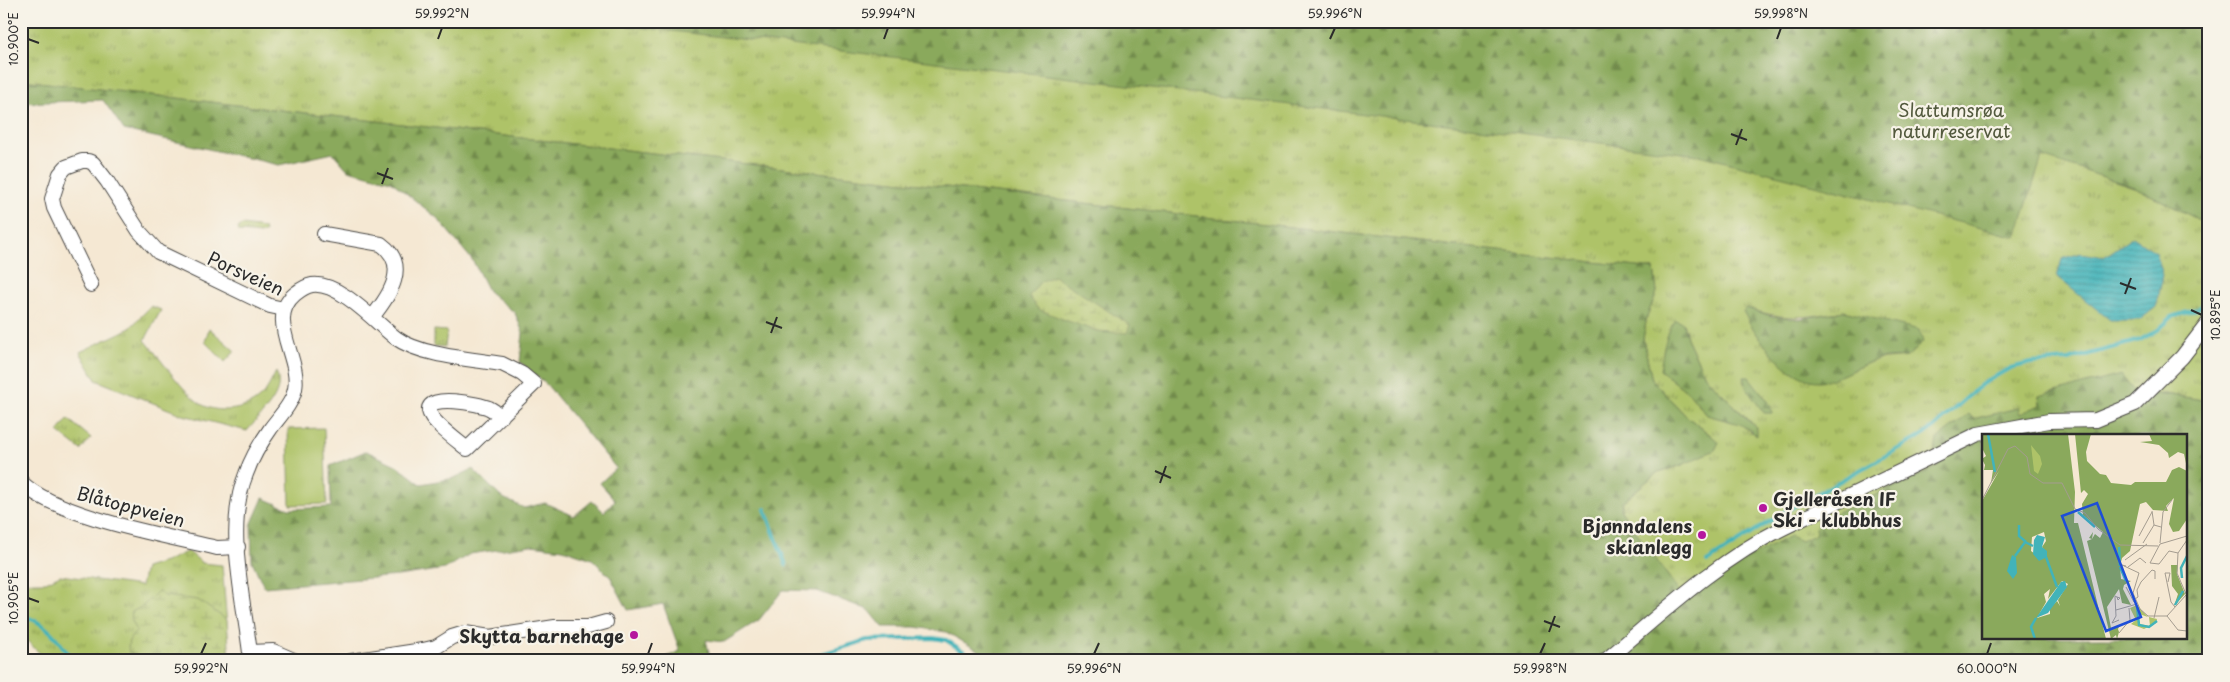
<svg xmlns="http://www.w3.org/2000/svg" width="2230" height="682" viewBox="0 0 2230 682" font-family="'Playpen Sans',sans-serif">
<defs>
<pattern id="grass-tufts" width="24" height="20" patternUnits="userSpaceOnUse" patternTransform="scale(1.25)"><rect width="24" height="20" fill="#aec368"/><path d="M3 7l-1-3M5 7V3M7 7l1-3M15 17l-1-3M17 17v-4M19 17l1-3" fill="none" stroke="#8e9f56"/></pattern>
<pattern id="forest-firs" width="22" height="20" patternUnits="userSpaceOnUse" patternTransform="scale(1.25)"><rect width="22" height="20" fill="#8aa95c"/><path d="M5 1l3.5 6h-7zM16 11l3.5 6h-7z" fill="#718a4c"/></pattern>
<pattern id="wetland-marsh" width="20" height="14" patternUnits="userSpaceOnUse" patternTransform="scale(1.25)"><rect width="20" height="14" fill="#aec368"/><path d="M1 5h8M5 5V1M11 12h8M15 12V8" fill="none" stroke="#8e9f56"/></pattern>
<pattern id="water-rules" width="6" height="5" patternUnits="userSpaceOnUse" patternTransform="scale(1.25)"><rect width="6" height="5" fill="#42b3b9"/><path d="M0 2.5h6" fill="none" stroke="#379297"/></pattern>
</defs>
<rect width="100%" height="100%" fill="#f7f3e8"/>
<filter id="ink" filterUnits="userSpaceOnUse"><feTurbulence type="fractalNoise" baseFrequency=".02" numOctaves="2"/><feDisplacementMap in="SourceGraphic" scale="10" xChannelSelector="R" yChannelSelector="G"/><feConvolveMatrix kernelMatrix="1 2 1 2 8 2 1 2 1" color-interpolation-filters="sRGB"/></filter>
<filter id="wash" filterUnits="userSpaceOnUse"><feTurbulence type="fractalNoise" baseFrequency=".0096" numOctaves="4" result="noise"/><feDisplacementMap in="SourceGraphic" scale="20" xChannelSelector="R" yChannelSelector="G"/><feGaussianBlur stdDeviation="1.12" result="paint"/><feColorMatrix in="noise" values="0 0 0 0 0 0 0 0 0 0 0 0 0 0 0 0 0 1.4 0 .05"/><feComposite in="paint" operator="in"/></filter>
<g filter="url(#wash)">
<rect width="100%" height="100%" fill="#f5e8d3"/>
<g fill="url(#grass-tufts)" stroke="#6c774a" fill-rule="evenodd">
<path d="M21,21h2049l-8,142 75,25 72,37v176l-44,-7 -126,2 1,9 -21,10 -1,-7 -45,11 -4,-5 -34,38 3,15 -120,54 -3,14 -129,66 -65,-90 1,-9 36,-30 24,-7 30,-29 -26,-20 -34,-36 -9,-41 4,-23 10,-24 -3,-23 -1633,-189zM1746,308c42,13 56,10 98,3l63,46 -32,3 -34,15zM1685,329l2,9 18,38 52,52 -5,5 -11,-9 -34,-9 -16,-20 -31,-25z"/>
<path d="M242,225l22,3 1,4 -5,2 -21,-2 -1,-4z"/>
<path d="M151,306l10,4 -16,30c14,17 39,53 56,64 16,10 44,7 58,-6 8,-6 12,-17 17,-26 11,22 -17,44 -29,59l-64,-16 -87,-35 -16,-28 50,-24z"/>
<path d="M209,328l26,23 -10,11 -20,-20z"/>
<path d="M434,330l13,1 -2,16 -11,-1z"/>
<path d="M68,419l23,19 -10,12 -23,-18z"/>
<path d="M188,551l14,12 20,2 8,96h-182l-27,-26v-53h25l14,-7 81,11 4,-18 20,-6z"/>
</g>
<g fill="url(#forest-firs)" stroke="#5a6a44" fill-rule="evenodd">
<path d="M587,21h1622v204l-72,-37 -95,-31 -26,80 -317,-82 -653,-80z"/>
<path d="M21,80l1633,189 3,23 -10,24 -4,23 9,41 34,36 33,26 -4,8 -33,15 -24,7 -36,30 -1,9 65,90 42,-32 62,-33 11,5 14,-6 3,-14 120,-54 -3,-15 2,-13 32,-25 4,5 45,-11 2,6 20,-9 -1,-9 82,-21 16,20 28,-1 44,7v260h-1205l-21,-8 -37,-21 -30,-5h-33l-14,-17 -52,-19 -34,-1 -24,30 -35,22 -18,-2 5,21h-53l22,-10 -17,-47 -35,6 -17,-32 -19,-19 -29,-10 -32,-4 -61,9 -25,15 -47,7 -134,11 -12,-26 -1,-36 12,-27 26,11 42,-2 -1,-41 36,-15 30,14 25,19 33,-6 19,-9 28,28 23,11 21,-5 29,13 18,-15 12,11 11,-12 -15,-17 16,-15 -69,-83 -27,-23 3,-29 -8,-20 -27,-22 -15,-30 -36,-43 -46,-37 -43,-11 -15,-17 -54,12 -155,-35 -21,-30 -82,3zM1984,436h202v202h-202z"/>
<path d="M1746,308l26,8 27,3 45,-8 75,19 4,12 -16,15c-11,1 -24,0 -34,4 -17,6 -36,20 -54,20 -31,1 -64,-46 -76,-70z"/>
<path d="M1676,320l7,3 4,15 18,38 52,53v6l-17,-11 -33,-9 -16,-20 -31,-25c3,-17 5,-37 16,-50z"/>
<path d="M1743,377h6l21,27 2,9h-8l-18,-25z"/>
</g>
<g fill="url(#wetland-marsh)" stroke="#6c774a">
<path d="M1054,276l76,49 -3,8 -30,-2 -32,-11 -27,-11 -9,-13 11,-14z"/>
<path d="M158,591l7,5 33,4 29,20 3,41h-92l-4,-6 -5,-2c-2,-11 0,-15 8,-22l-6,-12 1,-7 11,-6z"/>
</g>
<path fill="#aec368" stroke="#6c774a" d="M324,428l3,76 -37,1 -2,-76z"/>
<path fill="url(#water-rules)" stroke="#366f72" d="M2133,237l23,15 7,23 -4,19 -3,13 -16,13h-30l-53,-43 5,-18 19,-6 23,4z"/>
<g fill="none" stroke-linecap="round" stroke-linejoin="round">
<g stroke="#42b3b9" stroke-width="4">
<path d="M765,509l21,56"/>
<path d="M1707,562l77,-50 132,-73 17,-11 49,-44 28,-16 21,-5 37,-3 72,-20 18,-10 14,-13 25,-8 12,-9"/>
<path d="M21,616c25,4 39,26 52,45"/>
<path d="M792,661l30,-7 45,-14 66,-2 13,2 28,18 11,3"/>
</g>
</g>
</g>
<g filter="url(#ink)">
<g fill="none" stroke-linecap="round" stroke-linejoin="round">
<defs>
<g id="minor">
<path d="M324,234l57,10c29,21 9,51 -8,72"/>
<path d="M91,285l-37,-77 -2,-9 8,-25 6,-7 16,-6h6l5,2 14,18 32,50 19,21 112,54 14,3"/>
<path d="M21,482c35,35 146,54 196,66l21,-1"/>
<path d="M250,652l23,-1 23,10"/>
<path d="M251,661c-6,-57 -27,-133 -5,-187 6,-17 15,-32 25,-46 9,-12 21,-24 24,-39 6,-31 -30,-70 0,-95 5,-4 10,-8 17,-9 27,-4 64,38 84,53 25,18 76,21 106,26l20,10 12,10 -67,65c-8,-7 -36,-27 -38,-38 -3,-18 51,-7 60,-3 4,2 9,6 13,8"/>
<path d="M351,661l72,-11 13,-3 16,-10 13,-4 25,4 65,-10h33l18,-5"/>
<path d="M1605,661c57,-48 112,-100 178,-133l195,-94 71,-13 47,-1 39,-16 47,-47 27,-35"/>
</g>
</defs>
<use href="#minor" stroke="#494744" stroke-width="16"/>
<use href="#minor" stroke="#fff" stroke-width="14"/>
</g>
</g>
<path fill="none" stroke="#2b2b2b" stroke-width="2" d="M28,39l11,4M438,39l4,-11M884,39l4,-11M1330,39l5,-11M1777,39l4,-11M1731,134l16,6M1736,145l6,-16M377,173l16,6M382,184l6,-16M2120,283l16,6M2125,294l6,-16M2191,310l11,5M766,322l16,6M771,333l6,-16M1155,471l16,7M1160,483l6,-17M28,598l11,4M1544,621l16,6M1549,632l6,-16M201,654l5,-11M648,654l4,-11M1094,654l5,-11M1540,654l5,-11M1987,654l4,-11"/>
<g fill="#b5179e" stroke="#f7f3e8" stroke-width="2">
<circle cx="1763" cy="508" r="5"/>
<circle cx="1702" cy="535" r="5"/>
<circle cx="634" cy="635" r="5"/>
</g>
<g text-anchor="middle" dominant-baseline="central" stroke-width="4.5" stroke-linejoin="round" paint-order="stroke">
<g font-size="18" fill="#52593d" stroke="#f7f3e8">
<text x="1951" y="109">Slattumsrøa<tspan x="1951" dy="21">naturreservat</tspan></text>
</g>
<g font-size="18" fill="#2b2b2b" stroke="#f7f3e8">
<text transform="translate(246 273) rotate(24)">Porsveien</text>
<text transform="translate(131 506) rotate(15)">Blåtoppveien</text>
</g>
<g font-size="18" font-weight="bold" fill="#2b2b2b" stroke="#f7f3e8" text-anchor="end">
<text x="1773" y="498" text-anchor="start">Gjelleråsen IF<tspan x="1773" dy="21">Ski - klubbhus</tspan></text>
<text x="1692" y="525">Bjønndalens<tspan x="1692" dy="21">skianlegg</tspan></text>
<text x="624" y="635">Skytta barnehage</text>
</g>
</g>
<g transform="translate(1982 434)">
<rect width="205" height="205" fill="#f5e8d3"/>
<path d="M155,171l11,12 -9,-3v10l11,2 -1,-9 8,2 -1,4 -12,6 -13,-5 5,-4 -6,-12z" fill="#aec368"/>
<path d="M0,0h86l7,58 -1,31h4l28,116h-124v-138l17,-30 -8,12 2,-13h-9l1,-5 -3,-6 4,-3 -4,-8zM62,98l2,9 -4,6 5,7 -5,5 -11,-8 1,-14zM80,147l6,3 -10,16 2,6 -3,-5 -7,7v6l-13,4 9,-16 -2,-8 6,-5 -2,10zM93,0h16l-5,18 1,9 13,13 6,1 5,8 20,2 4,-3h31l6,-12 7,-3 8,4v48l-8,12 -6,1 -4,-8 5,-26 -8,8 2,5 -15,-1 -7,-8 -6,2 -10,47 -8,7 -2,8 1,13 10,2 -7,4 -1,4 8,16 -9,-2 -3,-14 -12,18 4,21 8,-1 -1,2 1,3 -2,7 -1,-4 -5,4 -24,-98 5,-2 -3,-1 4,-6 -1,7 3,-5 5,4 3,-6 -20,-17 -1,-11 6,-10 -4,-4 -3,3zM167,0h38v34l-3,-14 -6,-2 -9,6 -1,-5 -9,-8 -19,-3 12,-1zM189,131h7l-1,9 8,20 -11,12 4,-12 -6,-8z" fill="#8aa95c" fill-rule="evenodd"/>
<path d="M49,11l9,11 2,8 -4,10 -4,-3z" fill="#aec368"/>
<path d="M55,101l8,2 -3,10 5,4v6l-8,4 -6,-7 1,-14zM30,121l4,2 1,16 -4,6 -6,-8zM83,147l2,6 -19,26 -12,5 25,-36z" fill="#42b3b9"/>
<path fill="none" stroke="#42b3b9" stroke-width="2.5" d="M6,0l7,38M96,78l17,15M37,91v11l7,6M137,113l1,19M33,122l10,-14 8,4M64,123l11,30M138,133l6,14M200,144l-1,-10 6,-12M193,171l8,-14M155,172l2,19 10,2 8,-6M53,205l-4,-12 5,-9"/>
<path fill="none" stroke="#a49c90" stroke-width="1" d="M0,66l26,-51 7,-3 12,11 3,17 13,9h19l13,26 10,4 13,16 22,16 38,1M170,77l2,14 7,2M157,102l13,-24M161,109l11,-18M178,109l3,-31 9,-12M196,119l-9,-2 -10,13 -9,-1 10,-19 27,-8M143,126l22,-16M144,132l-4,-1 17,8 -6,20 7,16 8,7h19l20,-22M146,133l12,-9 6,5M186,148l2,-9h-5l6,29 4,5M144,153l8,15M204,160l-9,-21 1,-20 9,-13M135,163l1,3 2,-2 -3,-1 -2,-1v1l1,19 -4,7 7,-3M153,165l3,-2 -1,-7 4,-8 11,-12 3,1v8M134,176l21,-6M185,182l11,14 9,1M172,184l5,-21M137,199l11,-13 -1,-12"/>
<path fill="#1d4ed8" fill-opacity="0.15" stroke="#1d4ed8" stroke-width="2.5" d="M115,69l44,114 -35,14 -44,-115z"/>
<rect width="205" height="205" fill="none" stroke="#2b2b2b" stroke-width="2.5"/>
</g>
<rect width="2230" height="682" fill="none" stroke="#f7f3e8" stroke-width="55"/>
<rect x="28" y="28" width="2174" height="626" fill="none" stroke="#2b2b2b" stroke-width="2"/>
<g font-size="12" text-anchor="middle" fill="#2b2b2b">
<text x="442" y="18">59.992°N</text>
<text x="888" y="18">59.994°N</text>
<text x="1335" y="18">59.996°N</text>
<text x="1781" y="18">59.998°N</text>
<text transform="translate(14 39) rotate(-90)" y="4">10.900°E</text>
<text transform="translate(2216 315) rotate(-90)" y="4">10.895°E</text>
<text transform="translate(14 598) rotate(-90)" y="4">10.905°E</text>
<text x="201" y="673">59.992°N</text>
<text x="648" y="673">59.994°N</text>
<text x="1094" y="673">59.996°N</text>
<text x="1540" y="673">59.998°N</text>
<text x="1987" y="673">60.000°N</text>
</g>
</svg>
